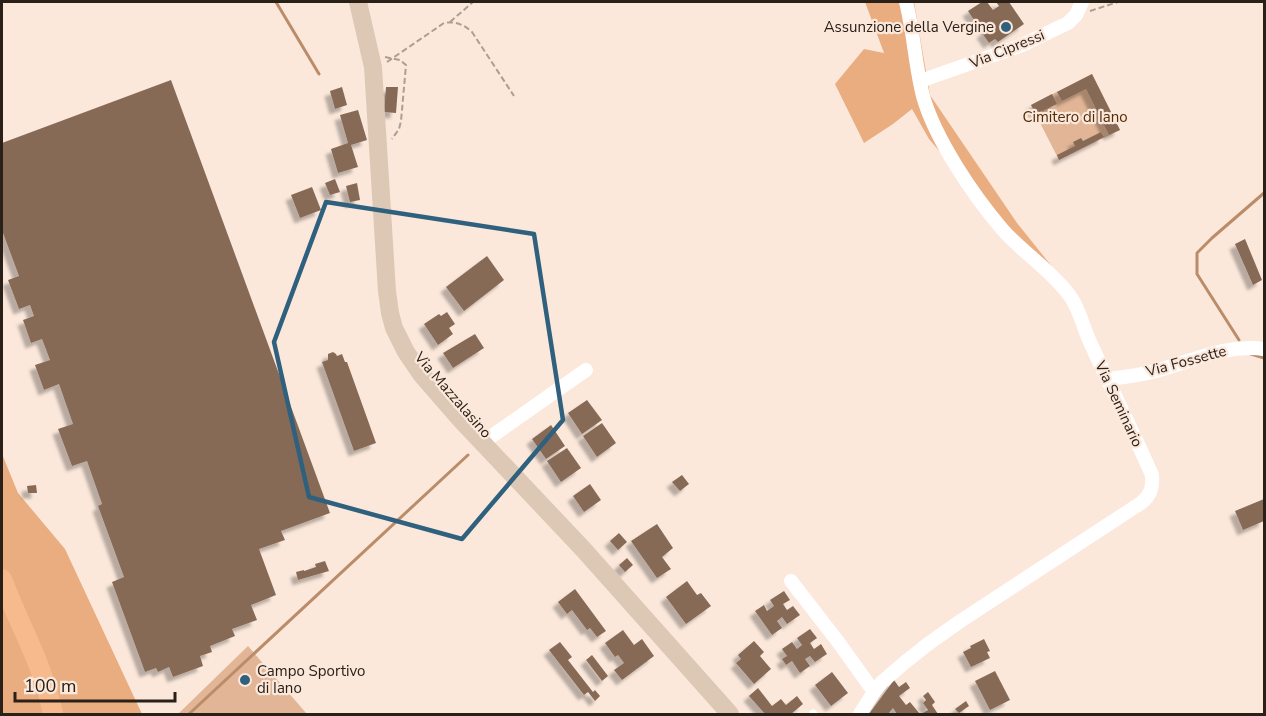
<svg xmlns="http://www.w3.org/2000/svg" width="1266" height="716" viewBox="0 0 1266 716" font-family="'Nunito Sans',sans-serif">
<defs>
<filter id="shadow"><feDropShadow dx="-5.5" dy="5.5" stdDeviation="1.5" flood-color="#0004"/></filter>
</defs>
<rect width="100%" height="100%" fill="#fbe8db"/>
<g fill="#e1b595">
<path d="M1092,74l28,56 -61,30 -28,-55z"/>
<path d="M248,646l59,68h-129z"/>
</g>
<g fill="#eaad80">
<path d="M865,2h49l16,93 87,128 53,66 -66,-62 -75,-88 -17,-30 -19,15 -29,19 -29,-59 29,-35 20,4z"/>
<path d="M2,454l16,39 47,56 77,165h-140z"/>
</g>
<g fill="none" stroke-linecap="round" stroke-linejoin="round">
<g stroke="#ba8c69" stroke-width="3">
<path d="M276,2l43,72"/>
<path d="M1239,340l-42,-66v-21l15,-15 52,-45"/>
<path d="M1251,354l13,4"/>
<path d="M2,587h3"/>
<path d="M189,714l279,-259"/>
</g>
<path stroke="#f7ba8c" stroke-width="20" d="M2,579c17,46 42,87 51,135"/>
</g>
<g fill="#866b57" filter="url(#shadow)">
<path d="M982,2h5l6,8 6,-4 -3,-4h13l15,22 -26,18 -3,-3 -6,4 -7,-10 5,-4 -5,-6 -4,3 -10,-15z"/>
<path d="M1092,74l28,56 -11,5 -23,-46 -24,12 -5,-9z"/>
<path d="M171,80l159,433 -49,18 4,9 -26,9 17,46 -25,10 6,15 -25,9 3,7 -25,10 2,6 -12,4 3,10 -30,11 -4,-10 -11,5 -2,-4 -11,4 -33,-90 12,-5 -26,-71 4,-2 -15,-43 -15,5 -14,-37 15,-5 -14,-40 -15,6 -9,-25 15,-5 -8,-21 -11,4 -8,-23 11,-4 -4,-11 -11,4 -11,-29 11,-4 -16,-43h-1v-90z"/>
<path d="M342,87l5,18 -12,4 -5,-18z"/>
<path d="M386,87h12l-2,26 -12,-1z"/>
<path d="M1052,94l5,10 -21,10 -5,-9z"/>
<path d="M358,110l9,30 -16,5 7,22 -20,6 -7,-24 17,-6 -8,-28z"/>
<path d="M1101,132l3,5 -45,23 -2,-5 18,-9 -2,-4 8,-4 2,3z"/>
<path d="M335,179l5,13 -10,3 -5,-12z"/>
<path d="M357,183l3,17 -10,2 -4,-16z"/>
<path d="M312,187l9,23 -21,8 -9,-23z"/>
<path d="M1245,239l17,41 -9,5 -18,-41z"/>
<path d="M487,256l17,24 -40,31 -18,-24z"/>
<path d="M447,312l8,12 -6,4 4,6 -15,11 -14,-21 15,-10 2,2z"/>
<path d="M475,334l9,14 -31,20 -10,-15z"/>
<path d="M333,352l3,2 1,2 5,-2 3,8h2l29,81 -22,8 -32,-89 6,-2v-6z"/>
<path d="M587,400l15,20 -20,14 -14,-21z"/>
<path d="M602,423l14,20 -19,14 -14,-21z"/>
<path d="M551,425l14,21 -19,13 -14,-20z"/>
<path d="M567,448l14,20 -20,14 -14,-21z"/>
<path d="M682,475l7,9 -9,7 -8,-9z"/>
<path d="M590,484l11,16 -17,12 -11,-16z"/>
<path d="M36,485l1,8h-9l-1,-7z"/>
<path d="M1264,499v22l-21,9 -8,-19z"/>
<path d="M657,524l16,24 -11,9 9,12 -14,9 -26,-37z"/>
<path d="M619,533l8,9 -9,8 -8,-9z"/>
<path d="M627,558l6,7 -8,7 -6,-7z"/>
<path d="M325,561l4,10 -31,9 -2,-8 8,-2v1l12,-4 -1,-3z"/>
<path d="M687,581l10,14 4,-2 10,13 -25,18 -20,-27z"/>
<path d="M575,589l31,42 -9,6 -7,-9 -3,2 -15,-20 -5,4 -9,-12z"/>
<path d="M784,591l6,9 -7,4 4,6 6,-4 7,9 -13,9 -5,-7 -5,4 5,7 -10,7 -17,-24 9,-6 3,6 7,-5 -4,-6z"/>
<path d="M810,629l7,9 -7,5 4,6 7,-5 6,10 -12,8 -5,-6 -5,3 5,7 -10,7 -8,-12 -6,4 -4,-6 5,-3 -5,-7 10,-7 5,7 5,-4 -5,-7z"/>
<path d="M623,630l11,15 8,-6 12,17 -32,24 -8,-10 10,-7 -6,-8 -3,2 -10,-14z"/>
<path d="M984,639l6,12 -3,1 3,6 -19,9 -8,-15 8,-4 -1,-2z"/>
<path d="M754,641l10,11 -4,4 11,13 -17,15 -18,-21 5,-4 -3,-4z"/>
<path d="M560,642l12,15 -4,3 25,32 2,-2 5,6 -5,5 -7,-9 -4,3 -35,-45z"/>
<path d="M592,655l16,21 -6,5 -16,-21z"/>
<path d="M995,671l15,29 -20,10 -15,-29z"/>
<path d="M832,672l16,21 -17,13 -16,-21z"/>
<path d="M894,680l5,7 7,-5 4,6 -11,8 7,9 4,-3 10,12h-23l-4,-6 -5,6h-19z"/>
<path d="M758,688l14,18 9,-7 5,6 11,-9 6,8 -12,10h-26l-16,-18z"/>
<path d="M928,692l7,10 -3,3 6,9h-17l7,-4 -5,-7 3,-3 -3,-4z"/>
<path d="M966,701l3,5 -10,7 -4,-4z"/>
</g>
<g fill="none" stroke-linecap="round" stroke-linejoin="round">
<g stroke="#ad9d92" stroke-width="2" stroke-dasharray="6 3" stroke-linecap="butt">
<path d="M1090,11l28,-9"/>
<path d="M450,22l23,-20"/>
<path d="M385,57l15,3 6,5 -5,56 -2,8 -7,10"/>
<path d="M387,62l57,-39c11,-2 19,1 28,9l42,64"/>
</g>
<path stroke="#fff" stroke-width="7" d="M813,713l1,1"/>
<g stroke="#fff" stroke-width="14">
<path d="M920,81l100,-35 48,-23 8,-8 6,-13"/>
<path d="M1108,379c17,-2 35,-4 51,-9 36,-10 68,-26 105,-21"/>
<path d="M482,443l104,-73"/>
<path d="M791,581l48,62 35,49"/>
<path d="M860,714l14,-22 8,-10 22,-19 24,-19 31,-22 182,-119c10,-8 12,-16 11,-28 -20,-45 -42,-89 -62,-133 -7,-15 -10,-32 -20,-46 -19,-26 -47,-43 -68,-67 -29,-34 -67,-90 -79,-133 -8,-31 -9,-63 -17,-94"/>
</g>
<path stroke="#ddc8b6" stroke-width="18" d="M358,2l15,65 14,224 3,22 4,15 12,24 15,22 40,46 122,129 147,165"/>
</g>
<path fill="none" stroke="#2f617e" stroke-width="4.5" stroke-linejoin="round" d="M326,202l208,32 29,186 -101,119 -153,-42 -35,-155z"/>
<g fill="#2f617e" stroke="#fbe8db" stroke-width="2">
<circle cx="1006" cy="27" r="6"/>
<circle cx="245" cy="680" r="6"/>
</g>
<g text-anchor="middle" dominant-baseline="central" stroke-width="4.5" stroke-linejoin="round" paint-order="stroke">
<g font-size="15" fill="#2b2018" stroke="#fbe8db" text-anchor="end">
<text x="994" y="27">Assunzione della Vergine</text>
<text x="257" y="671" text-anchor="start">Campo Sportivo<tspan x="257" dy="17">di Iano</tspan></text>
</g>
<g font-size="15" fill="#2b2018" stroke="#fbe8db">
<text transform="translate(1007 49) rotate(-22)">Via Cipressi</text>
<text transform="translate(1186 361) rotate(-15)">Via Fossette</text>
<text transform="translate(453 395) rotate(49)">Via Mazzalasino</text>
<text transform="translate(1119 404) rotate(65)">Via Seminario</text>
</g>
<g font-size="15" fill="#522b07" stroke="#fbe8db">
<text x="1075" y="117">Cimitero di Iano</text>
</g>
</g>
<rect width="1266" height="716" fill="none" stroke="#2b2018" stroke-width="6"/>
<path d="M15 692v9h160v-9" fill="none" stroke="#2b2018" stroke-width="3"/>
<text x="24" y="692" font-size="18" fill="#2b2018" stroke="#fbe8db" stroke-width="4.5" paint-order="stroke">100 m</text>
</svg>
